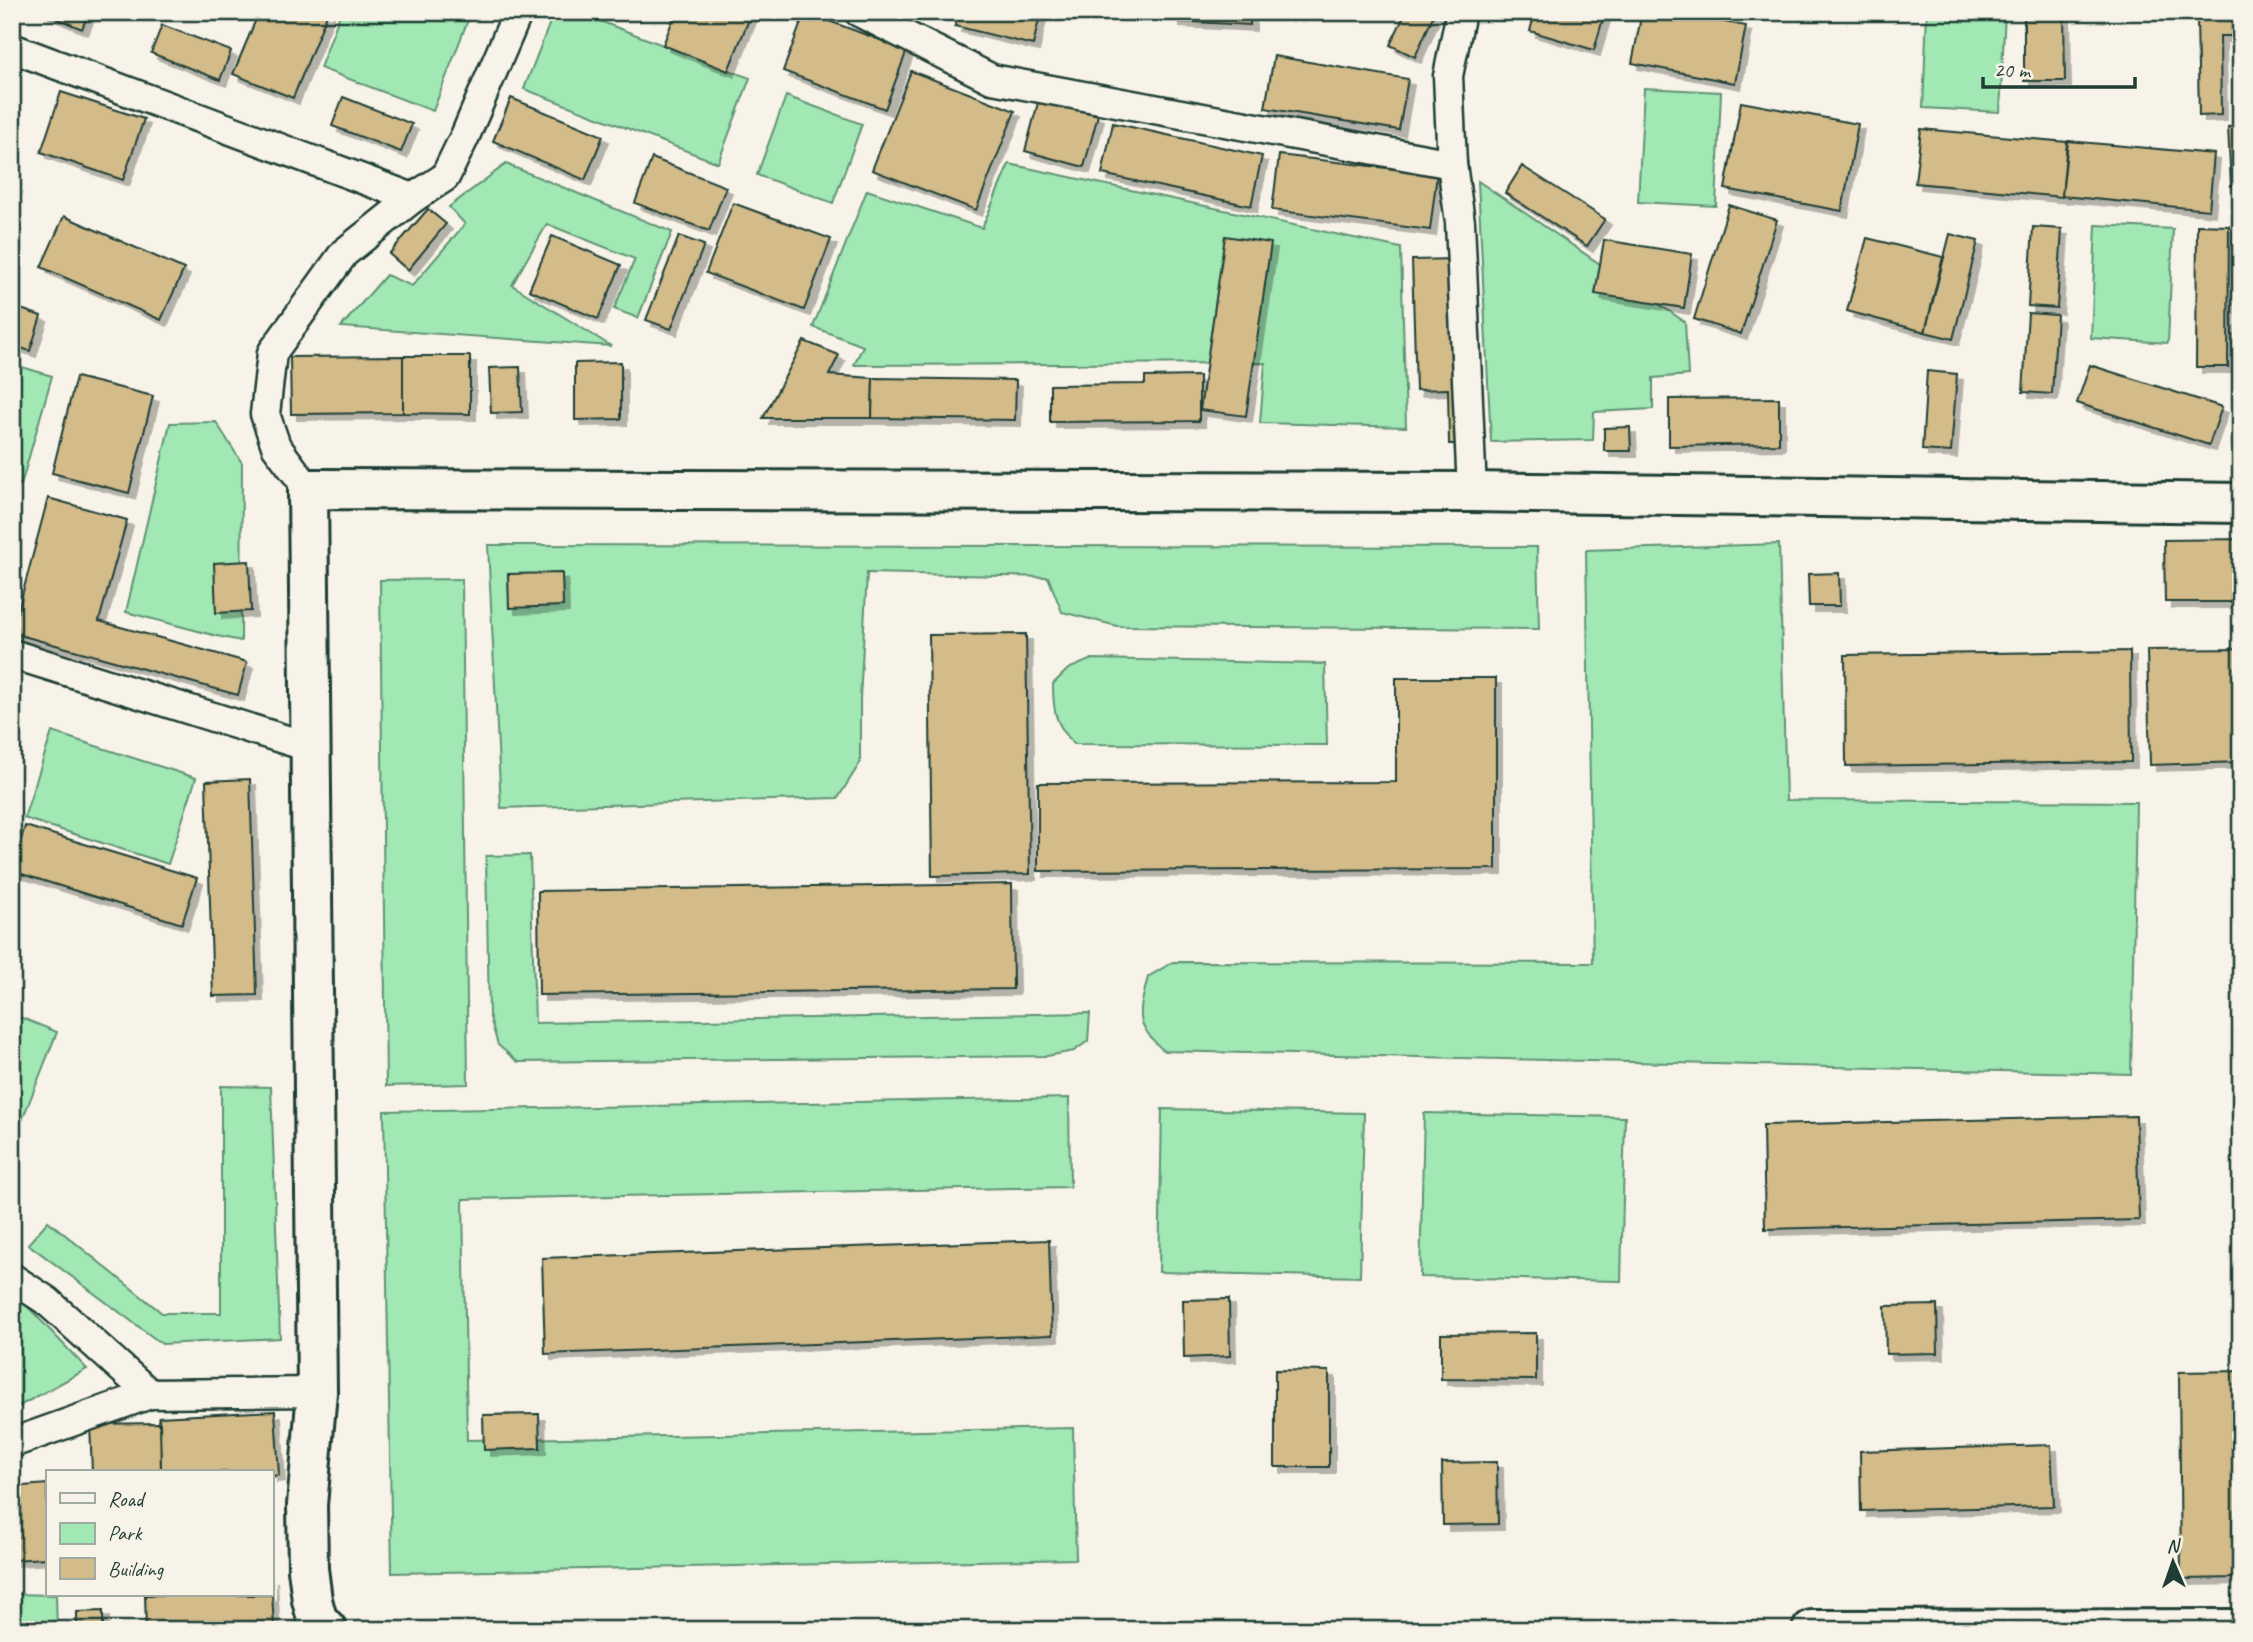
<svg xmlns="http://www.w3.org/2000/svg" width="2253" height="1642" viewBox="0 0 2253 1642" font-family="Caveat,sans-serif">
<defs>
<filter id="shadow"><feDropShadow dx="6" dy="6" stdDeviation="0" flood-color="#0004"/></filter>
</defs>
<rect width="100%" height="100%" fill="#f7f3e8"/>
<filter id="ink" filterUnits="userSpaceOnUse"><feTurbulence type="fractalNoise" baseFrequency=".0143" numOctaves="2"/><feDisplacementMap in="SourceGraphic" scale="14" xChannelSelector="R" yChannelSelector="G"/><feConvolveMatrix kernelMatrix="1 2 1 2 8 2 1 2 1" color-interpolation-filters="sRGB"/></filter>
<g filter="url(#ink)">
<g fill="#a1e8b4" stroke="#609274" stroke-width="2">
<path d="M341,12h130l-38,99 -113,-43z"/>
<path d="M554,12h22l174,66 -32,85 -194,-74z"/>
<path d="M1927,12h78l-5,100 -77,-4z"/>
<path d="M1644,88l77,4 -5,114 -78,-4z"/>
<path d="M786,96l76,28 -29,79 -76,-28z"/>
<path d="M506,164l166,68 -34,86 -24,-9 21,-50 -88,-35 -35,61 99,61 -270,-19 45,-52 26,11 53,-62 -16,-17z"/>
<path d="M1009,164l392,84 5,179 -146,-4 5,-60 -411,2 9,-19 -50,-19 54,-137 115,38z"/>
<path d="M1478,181l207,141 3,53 -35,3v31l-59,3 -1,28 -102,2z"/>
<path d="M2096,225l77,4 -5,114 -77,-5z"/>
<path d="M12,364l40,12 -31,109 -9,-2z"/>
<path d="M216,422l26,41 -1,178 -24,-5 -91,-24 44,-189z"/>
<path d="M1779,544l7,256 350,2 -5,272 -967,-23c-31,-28 -25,-37 -16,-74l25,-15 420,1 -7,-413z"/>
<path d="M488,545l1049,2 2,82 -422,-3 -55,-14 -14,-35 -181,-4 -7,127v63l-22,35 -337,10z"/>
<path d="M462,579l6,505 -82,2 -6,-506z"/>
<path d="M1092,659l233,5 2,81 -253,-1c-19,-20 -21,-33 -21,-60l15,-15z"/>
<path d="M52,732l144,46 -28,86 -144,-46z"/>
<path d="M530,855l5,168 555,-10 -2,28 -14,10 -27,5 -529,6 -20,-17 -9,-31 -3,-158z"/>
<path d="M12,1014l45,18 -40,101 -5,-2z"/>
<path d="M221,1086l50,1 9,251 -118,6 -134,-100 20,-23 114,92h59z"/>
<path d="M1069,1098l1,89 -607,12 4,241 606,-12 3,131 -684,14 -8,-462z"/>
<path d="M1162,1109l202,4 -4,164 -201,-5z"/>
<path d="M1424,1113l201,4 -4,164 -201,-4z"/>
<path d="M12,1290l75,79 -75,41z"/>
<path d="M12,1594l44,1 1,35h-45z"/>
</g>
<g fill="#d3bb8a" stroke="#1f3d34" stroke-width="2" filter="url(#shadow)">
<path d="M42,12h47l-7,17z"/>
<path d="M259,12h69l-35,86 -60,-24z"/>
<path d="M676,12h76l-24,59 -65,-26z"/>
<path d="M805,12l102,38 -22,59 -102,-38z"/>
<path d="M958,12h70l12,3 -7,30 -78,-19z"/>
<path d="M1174,12h76v13l-76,-4z"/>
<path d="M1406,12h29l-20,45 -25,-12z"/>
<path d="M1535,12h70l-11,38 -64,-19z"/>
<path d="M1642,12h29l75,14 -11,57 -103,-20z"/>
<path d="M2024,12h40l1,69h-41z"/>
<path d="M2233,12h8v24h-21l1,79 -22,1 -2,-97h36z"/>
<path d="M162,25l69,26 -11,29 -69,-27z"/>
<path d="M2241,46v65h-6l-1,-64z"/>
<path d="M1274,56l134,23 -9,51 -134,-22z"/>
<path d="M911,71l104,40 -39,99 -104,-40z"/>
<path d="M61,92l83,27 -21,61 -82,-28z"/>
<path d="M343,97l69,27 -11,28 -69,-26z"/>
<path d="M511,98l92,38 -18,44 -92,-39z"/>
<path d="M1039,99l59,16 -14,52 -59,-16z"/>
<path d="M1741,102l117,22 -16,87 -117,-22z"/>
<path d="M1113,123l149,33 -11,50 -149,-32z"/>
<path d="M2241,126v59l-10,1 -3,-59z"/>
<path d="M1921,129l146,13 -5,55 -147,-14z"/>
<path d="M2068,141l146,13 -5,56 -147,-14z"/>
<path d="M1279,155l158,19 -7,56 -158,-20z"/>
<path d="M652,158l74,29 -17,44 -74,-28z"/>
<path d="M1522,166l83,53 -18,27 -82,-53z"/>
<path d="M733,203l98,36 -27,71 -98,-37z"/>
<path d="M1729,205l48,15 -36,114 -47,-15z"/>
<path d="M428,209l18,15 -38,46 -19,-16z"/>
<path d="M64,216l120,53 -23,51 -120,-53z"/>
<path d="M2197,225l32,1 -1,141h-32z"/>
<path d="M2033,227l29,2 -5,79 -29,-2z"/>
<path d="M1950,234l28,7 -25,98 -28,-7z"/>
<path d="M552,236l69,29 -23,54 -69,-29z"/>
<path d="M679,236l25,9 -33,84 -25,-9z"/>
<path d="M1225,236l46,7 -25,173 -46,-6z"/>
<path d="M1867,238l76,19 -18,75 -78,-21z"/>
<path d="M1604,240l88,14 -8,54 -89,-14z"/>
<path d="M1455,259l5,185h-11l-1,-55 -32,1 -4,-130z"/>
<path d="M12,306l29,10 -11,35 -18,-6z"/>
<path d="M2028,313l29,2 -5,79 -29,-2z"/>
<path d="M804,341l35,14 -10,20 44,3 -1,40h-109z"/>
<path d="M403,356h67v58l-67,-1z"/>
<path d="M403,356v57l-112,1 -1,-57z"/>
<path d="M621,362v57l-46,1v-57z"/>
<path d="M2090,365l132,42 -13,38 -132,-42z"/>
<path d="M520,367l2,45 -31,1 -2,-45z"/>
<path d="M1927,371l30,3 -6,78 -29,-2z"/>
<path d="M1199,376v45l-149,1v-37l95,-1v-7z"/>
<path d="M76,377l77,19 -24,97 -77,-20z"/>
<path d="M873,378l143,2 -1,40 -143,-2z"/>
<path d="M1779,398v46l-110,2v-47z"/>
<path d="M1630,427l1,24h-27v-23z"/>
<path d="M48,498l79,22 -28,101 148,41 -9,33 -226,-62z"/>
<path d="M2241,539v63h-76l-1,-62z"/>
<path d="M249,561l2,50 -35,2 -2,-50z"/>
<path d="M562,573l1,33 -54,2 -1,-34z"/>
<path d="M1839,573l1,33h-31l-1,-32z"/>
<path d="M1026,634l4,240 -98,2 -3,-241z"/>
<path d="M2241,649v113l-91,3 -3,-115z"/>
<path d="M2130,651l1,111 -285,4 -1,-111z"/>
<path d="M1396,678h100v191l-458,2v-88l358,-1z"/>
<path d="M250,779l7,216 -44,1 -7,-215z"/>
<path d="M25,826l172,52 -15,46 -170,-53z"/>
<path d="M1012,884l1,105 -474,6 -1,-104z"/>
<path d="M2136,1116l3,104 -374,9 -2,-104z"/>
<path d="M1049,1240l3,95 -507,19 -3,-96z"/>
<path d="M1229,1299l1,57 -46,2 -1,-58z"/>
<path d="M1937,1305l1,48 -52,1 -1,-48z"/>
<path d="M1536,1333v47l-95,-1v-45z"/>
<path d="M1275,1370l54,1v96h-54z"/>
<path d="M2241,1371v207l-60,1 -2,-207z"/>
<path d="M275,1411l4,64 -8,1v-4h-110l-2,-55z"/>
<path d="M539,1414l1,34 -56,2 -1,-35z"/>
<path d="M160,1423l1,49h-69l-2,-48z"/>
<path d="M2051,1445l3,61 -193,5 -1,-60z"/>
<path d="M1497,1462l1,62 -55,1 -1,-62z"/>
<path d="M47,1484v74l-35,2v-73z"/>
<path d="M271,1576l3,51 -128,3 -1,-35h126z"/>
<path d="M103,1611v19h-26v-18z"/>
</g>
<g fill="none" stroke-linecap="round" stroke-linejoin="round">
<defs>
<g id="lane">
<path d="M859,12l133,67 460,85 -4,-88 13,-64"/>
<path d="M12,48l401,150"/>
<path d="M1452,164l8,58 12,270"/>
<path d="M308,489l-32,-43 -11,-32 7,-61 72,-100 69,-55 32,-21 20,-41 53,-124"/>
<path d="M12,654l300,94"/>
<path d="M12,1278l35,23 103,93"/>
<path d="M12,1443l138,-49 167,-2"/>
</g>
<g id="street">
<path d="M327,1630l-10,-11 -5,-19 -4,-31 -1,-64 10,-113 -9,-903 1164,3 769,11"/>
<path d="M1812,1630l429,-1"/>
</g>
</defs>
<use href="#lane" stroke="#1f3d34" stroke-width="33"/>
<use href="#street" stroke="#1f3d34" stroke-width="44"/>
<use href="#lane" stroke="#f7f3e8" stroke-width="28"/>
<use href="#street" stroke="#f7f3e8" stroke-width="38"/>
</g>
</g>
<rect width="2253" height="1642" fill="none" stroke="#f7f3e8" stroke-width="42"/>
<rect x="21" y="21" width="2211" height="1600" fill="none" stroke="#1f3d34" stroke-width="2.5" filter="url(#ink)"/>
<rect x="46" y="1470" width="228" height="126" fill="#f7f3e8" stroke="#a1aaa0" stroke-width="2"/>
<rect x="60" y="1493" width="35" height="10" fill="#f7f3e8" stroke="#a1aaa0" stroke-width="2"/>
<text x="108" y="1506" font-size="21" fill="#1f3d34">Road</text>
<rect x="60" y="1523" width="35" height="21" fill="#a1e8b4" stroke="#a1aaa0" stroke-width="2"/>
<text x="108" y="1540" font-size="21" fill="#1f3d34">Park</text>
<rect x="60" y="1558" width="35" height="21" fill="#d3bb8a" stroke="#a1aaa0" stroke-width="2"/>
<text x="108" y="1576" font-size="21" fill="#1f3d34">Building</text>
<g transform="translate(2173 1562) rotate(358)" stroke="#f7f3e8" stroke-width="5" paint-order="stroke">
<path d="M0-5L12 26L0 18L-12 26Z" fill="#1f3d34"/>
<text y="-10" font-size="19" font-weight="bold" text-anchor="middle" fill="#1f3d34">N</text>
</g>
<path d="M1983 77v10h152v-10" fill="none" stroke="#1f3d34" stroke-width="3.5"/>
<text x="1994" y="77" font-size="21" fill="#1f3d34" stroke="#f7f3e8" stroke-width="5" paint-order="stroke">20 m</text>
</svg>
